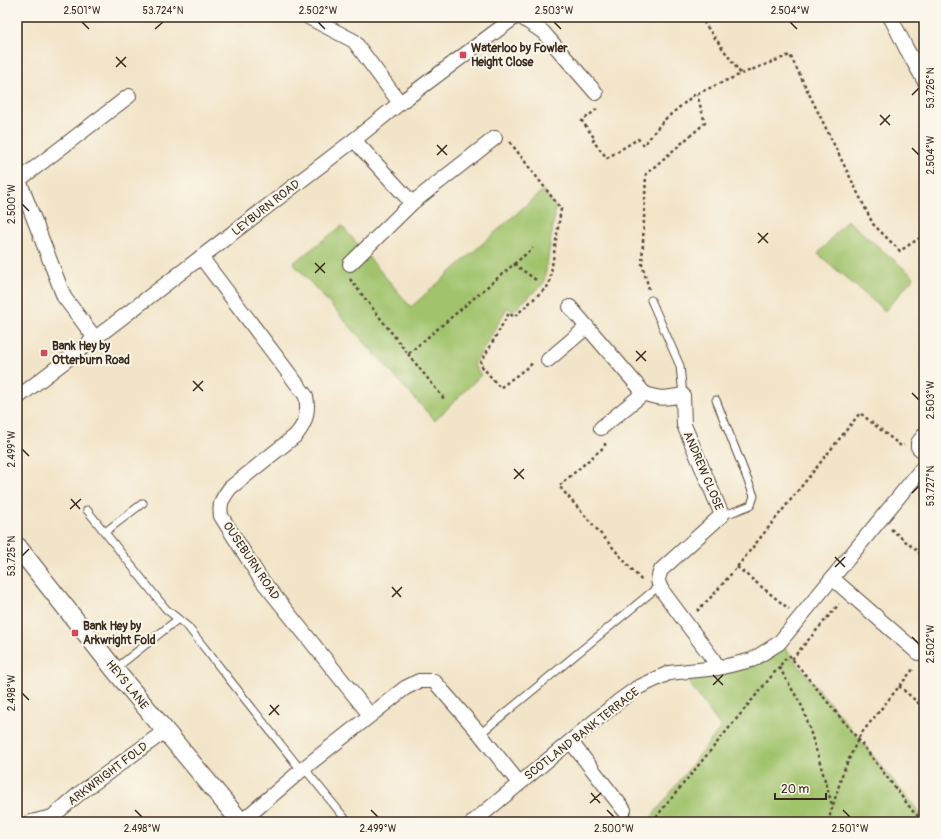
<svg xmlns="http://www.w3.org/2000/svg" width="941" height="839" viewBox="0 0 941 839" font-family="Pangolin,sans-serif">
<rect width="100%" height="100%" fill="#fbf7ec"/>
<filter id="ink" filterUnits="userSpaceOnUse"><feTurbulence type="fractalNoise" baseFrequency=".025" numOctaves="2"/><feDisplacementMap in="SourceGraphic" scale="8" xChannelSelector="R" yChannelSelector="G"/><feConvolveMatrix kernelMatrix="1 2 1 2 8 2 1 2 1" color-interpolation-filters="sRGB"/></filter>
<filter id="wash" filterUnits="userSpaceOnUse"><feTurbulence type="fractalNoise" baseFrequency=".012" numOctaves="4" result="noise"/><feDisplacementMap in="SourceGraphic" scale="16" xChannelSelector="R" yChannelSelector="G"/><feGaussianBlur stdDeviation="0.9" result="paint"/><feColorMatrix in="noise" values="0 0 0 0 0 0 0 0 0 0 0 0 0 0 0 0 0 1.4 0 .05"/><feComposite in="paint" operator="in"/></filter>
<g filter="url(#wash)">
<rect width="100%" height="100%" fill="#f2e4c8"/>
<g fill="#a1c36c" stroke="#6e7645">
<path d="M543,190l13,17 -12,76 -31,28 -6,-3 -33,57 7,10 -46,46 -142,-158 49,-37 69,81z"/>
<path d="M847,220l67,57 -29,34 -67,-57z"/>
<path d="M783,646l137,167 4,2v7h-276l73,-95 -37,-51z"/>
</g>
</g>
<g filter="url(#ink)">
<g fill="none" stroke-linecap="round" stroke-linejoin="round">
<defs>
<g id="service">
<path d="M651,300l29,66 3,29"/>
<path d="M716,400l38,96 -3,9 -18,7 -11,3"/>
<path d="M87,510l79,99 22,18 113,143"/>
<path d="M105,532l38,-29"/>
<path d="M115,669l63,-50"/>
<path d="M480,734l179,-148"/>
<path d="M304,768l44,54"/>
</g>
<g id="minor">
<path d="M308,17l46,24 46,62"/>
<path d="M521,17l22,15 53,61"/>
<path d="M890,17l2,3 14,28 18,32"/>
<path d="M354,140l58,63 83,-65"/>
<path d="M17,175l47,122 31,41"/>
<path d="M19,180l110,-84"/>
<path d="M201,257l105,139c3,16 0,28 -11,40l-65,52c-8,11 -11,15 -9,28l39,62 110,137"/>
<path d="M350,264l62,-61"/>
<path d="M570,307l74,86"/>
<path d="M548,360l39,-33"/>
<path d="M17,398l337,-258 46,-37 115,-86"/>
<path d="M601,428l43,-35c15,7 24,5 39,2l1,30 38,90 -61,55c-4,10 -4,12 2,22l50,67 5,9"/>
<path d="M924,435l-6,8v4l6,5"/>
<path d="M832,578l86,75"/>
<path d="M571,742l53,68"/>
<path d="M31,822l21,-5 28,-24 85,-62"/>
<path d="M241,822l63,-54 101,-80 14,-7h15l46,53 39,49"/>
<path d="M473,822l146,-121 18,-13 32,-15 49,-5 34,-8 27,-17 145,-177"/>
</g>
<path id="tertiary" d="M17,546l97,123 127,153"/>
</defs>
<use href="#service" stroke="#564638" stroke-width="9"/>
<use href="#minor" stroke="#564638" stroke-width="16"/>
<use href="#tertiary" stroke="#564638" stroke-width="20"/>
<g stroke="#564638" stroke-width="2.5" stroke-dasharray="3 3" stroke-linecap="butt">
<path d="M700,17l41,57"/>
<path d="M597,109l-15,12 13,18 -2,2 14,17 31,-19 6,6 19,-24 31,-26 47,-21 49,-19 83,169 27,27 24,-16"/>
<path d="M510,142l51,67 -12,76 -35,32 -5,-4 -29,51 20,24 33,-25"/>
<path d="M514,264l22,16"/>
<path d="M350,279l58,75 125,-106"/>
<path d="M649,289l-7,-25 4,-90 59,-51 -8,-29"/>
<path d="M408,354l37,46"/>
<path d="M605,443v3l-46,40 83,95"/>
<path d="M891,529l33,28"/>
<path d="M737,567l52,42"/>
<path d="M697,611l18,-18 22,-26 123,-154 41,33 3,-1"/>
<path d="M789,655l69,84 57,75 9,5"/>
<path d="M786,658l-7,9 24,41 15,48 14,49"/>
<path d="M792,659l47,-55"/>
<path d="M899,686l25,22"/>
<path d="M652,822l127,-155"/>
<path d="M828,822l15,-50 17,-37 54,-67"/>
</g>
<use href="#service" stroke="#fff" stroke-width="7"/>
<use href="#minor" stroke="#fff" stroke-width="14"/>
<use href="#tertiary" stroke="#fff" stroke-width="18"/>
</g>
</g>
<path fill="none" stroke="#3b2a1e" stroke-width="1.5" d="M82,22l7,7M318,22l7,7M554,22l7,7M790,22l7,7M155,29l8,-7M116,57l10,10M116,67l10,-10M912,95l7,-7M880,115l10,10M880,125l10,-10M437,145l10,10M912,148l7,7M437,155l10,-10M22,204l7,7M758,233l10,10M758,243l10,-10M315,263l10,10M315,273l10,-10M636,351l10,10M636,361l10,-10M193,381l10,10M193,391l10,-10M912,393l7,7M22,449l7,7M514,469l10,10M514,479l10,-10M912,493l7,-7M71,499l9,10M70,509l11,-10M22,556l7,-7M835,557l10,10M835,567l10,-10M392,587l9,10M392,597l10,-10M912,637l7,7M713,675l10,10M713,685l10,-10M22,693l7,7M270,705l9,10M269,715l10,-10M591,793l9,10M590,803l11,-10M135,810l7,7M371,810l7,7M607,810l7,7M843,810l7,7"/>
<g fill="#d1495b" stroke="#fbf7ec" stroke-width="1.5">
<rect x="459" y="51" width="8" height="8" rx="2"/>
<rect x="40" y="349" width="8" height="8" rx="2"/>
<rect x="71" y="629" width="8" height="8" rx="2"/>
</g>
<g text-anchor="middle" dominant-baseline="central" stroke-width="4" stroke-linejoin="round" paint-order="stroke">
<g font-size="12" font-weight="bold" fill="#3b2a1e" stroke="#fbf7ec" text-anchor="start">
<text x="471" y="48">Waterloo by Fowler<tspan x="471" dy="14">Height Close</tspan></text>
<text x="52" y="346">Bank Hey by<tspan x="52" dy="14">Otterburn Road</tspan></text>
<text x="83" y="626">Bank Hey by<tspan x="83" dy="14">Arkwright Fold</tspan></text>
</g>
<g font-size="12" fill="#3b2a1e" stroke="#fbf7ec">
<text transform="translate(266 208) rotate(-38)">LEYBURN ROAD</text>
<text transform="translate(703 471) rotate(67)">ANDREW CLOSE</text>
<text transform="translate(251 561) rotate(56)">OUSEBURN ROAD</text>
<text transform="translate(127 685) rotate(51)">HEYS LANE</text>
<text transform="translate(582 734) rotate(-38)">SCOTLAND BANK TERRACE</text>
<text transform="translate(108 774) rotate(-37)">ARKWRIGHT FOLD</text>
</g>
</g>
<rect width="941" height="839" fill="none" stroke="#fbf7ec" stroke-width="44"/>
<path d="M775 793v6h51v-6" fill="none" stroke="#3b2a1e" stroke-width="2"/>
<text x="781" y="793" font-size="12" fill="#3b2a1e" stroke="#fbf7ec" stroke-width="3" paint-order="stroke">20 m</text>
<rect x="22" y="22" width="897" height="795" fill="none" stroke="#3b2a1e" stroke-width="1.5"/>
<g font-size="10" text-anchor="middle" fill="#3b2a1e">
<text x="82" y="14">2.501°W</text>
<text x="163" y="14">53.724°N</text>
<text x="318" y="14">2.502°W</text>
<text x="554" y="14">2.503°W</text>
<text x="790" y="14">2.504°W</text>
<text transform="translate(930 88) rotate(-90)" y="4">53.726°N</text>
<text transform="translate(930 155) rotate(-90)" y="4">2.504°W</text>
<text transform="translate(11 204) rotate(-90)" y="4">2.500°W</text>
<text transform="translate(930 400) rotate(-90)" y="4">2.503°W</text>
<text transform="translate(11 449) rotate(-90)" y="4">2.499°W</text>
<text transform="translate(930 486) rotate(-90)" y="4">53.727°N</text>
<text transform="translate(11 556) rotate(-90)" y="4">53.725°N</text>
<text transform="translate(930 644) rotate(-90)" y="4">2.502°W</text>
<text transform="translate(11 693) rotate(-90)" y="4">2.498°W</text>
<text x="142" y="832">2.498°W</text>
<text x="378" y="832">2.499°W</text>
<text x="614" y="832">2.500°W</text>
<text x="850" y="832">2.501°W</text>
</g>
</svg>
